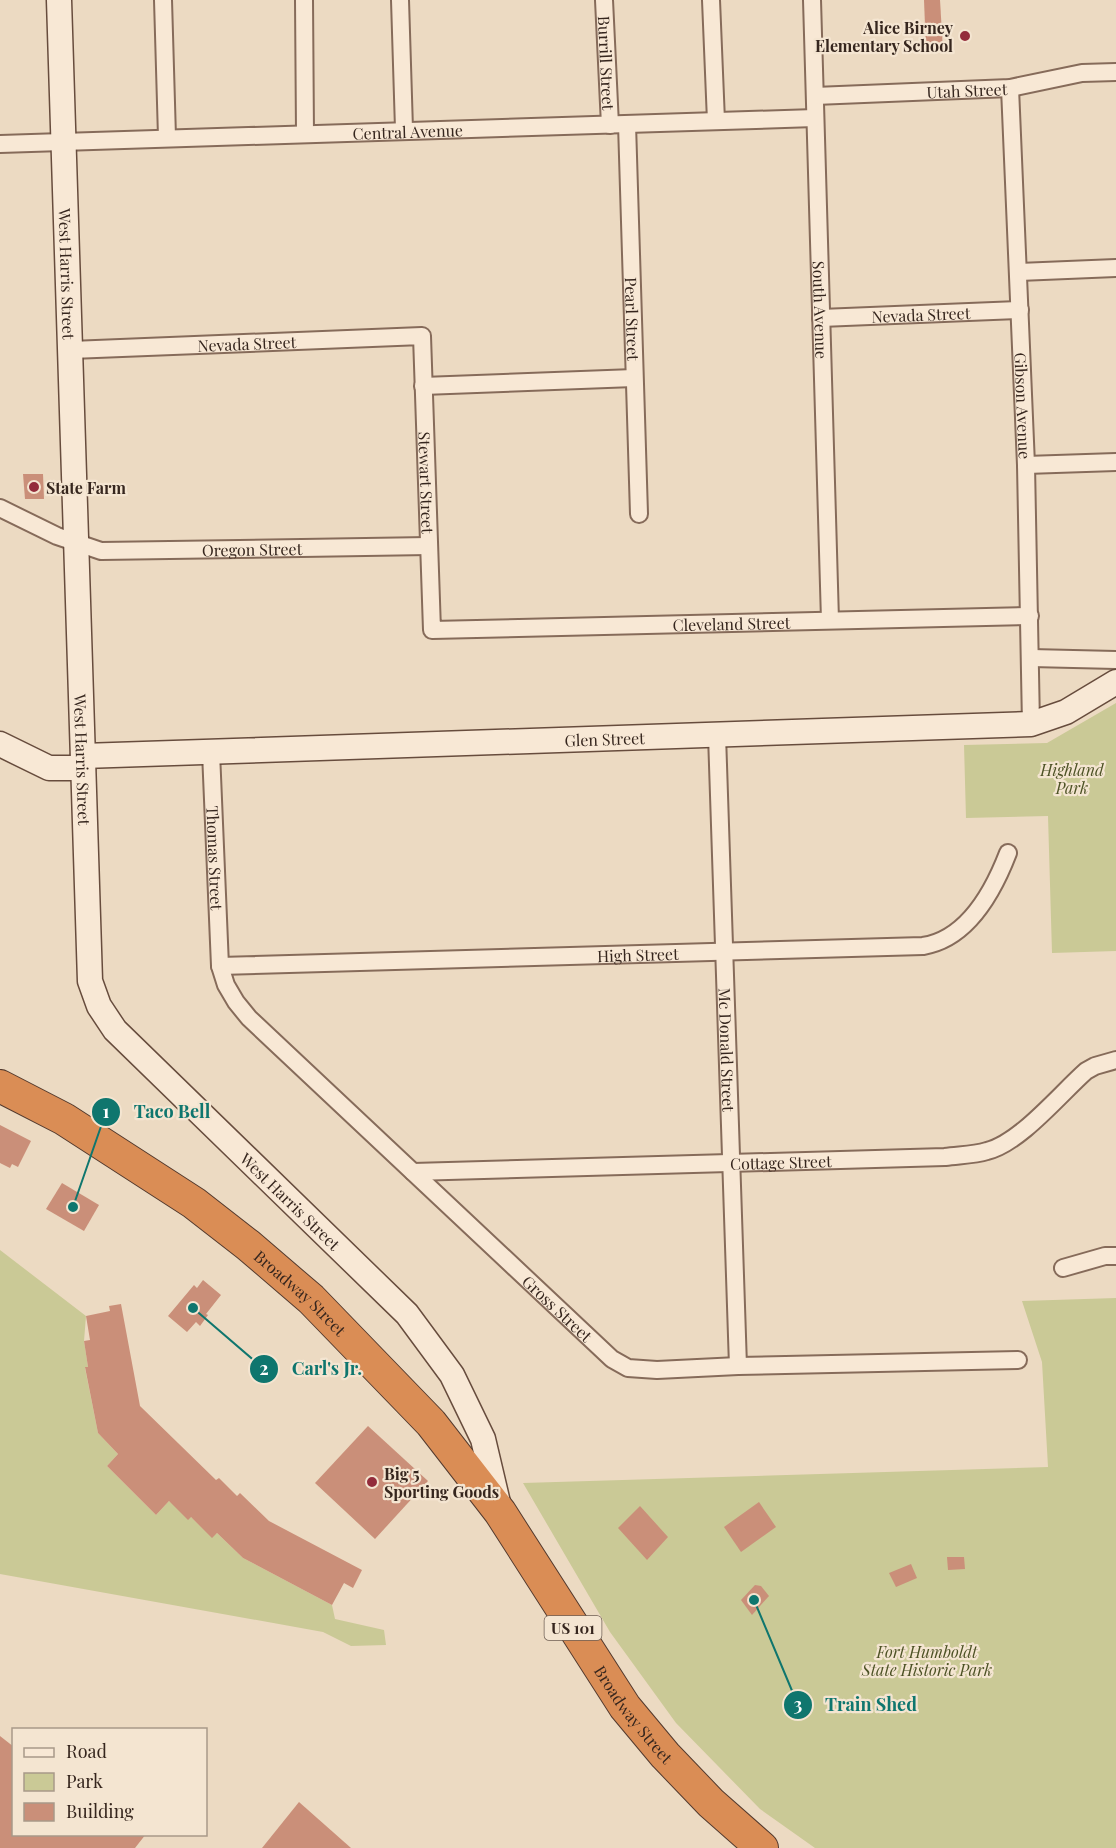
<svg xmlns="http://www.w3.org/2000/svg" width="1116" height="1848" viewBox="0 0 1116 1848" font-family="'Playfair Display',serif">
<rect width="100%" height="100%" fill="#ecdac2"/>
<g fill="#cac996">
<path d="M1116,703v248l-64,2 -4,-137 -82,2 -2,-73 83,-2z"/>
<path d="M0,1250l86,66 -2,25 4,26 -3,1 13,65 20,21 -11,12 49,49 13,-14 22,16 21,20 5,-4 26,25 89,47 3,14 49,11 2,15 -35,1 -28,-14 -323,-58z"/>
<path d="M1116,1298v550h-301l-55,-39 -84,-86 -66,-91 -87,-149 525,-16 -6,-105 -20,-61z"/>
</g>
<g fill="#ca8f79">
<path d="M924,0h16l3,50 -17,1z"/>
<path d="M23,474h20l1,25h-19z"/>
<path d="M0,1125l31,16 -13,26 -6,-3 -2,4 -10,-5z"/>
<path d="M62,1183l37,22 -15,26 -38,-22z"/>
<path d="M203,1280l18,15 -15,19 2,1 -8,11 -4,-4 -9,10 -19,-16 26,-31 3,3z"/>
<path d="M121,1304l19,102 76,74 3,-2 18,18 3,-3 29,28 93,49 -9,18 -9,-5 -12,22 -89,-47 -26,-25 -5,5 -21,-21 -3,3 -19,-19 -13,14 -49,-49 11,-12 -20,-21 -13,-66h3l-4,-26 6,-1 -4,-24 24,-5 -1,-5z"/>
<path d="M368,1426l60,55 -53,58 -60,-56z"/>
<path d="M759,1502l17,25 -35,25 -17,-25z"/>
<path d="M640,1506l28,31 -21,23 -29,-32z"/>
<path d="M947,1557h17l1,12 -17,1z"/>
<path d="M911,1564l6,14 -21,9 -7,-14z"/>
<path d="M755,1585l6,1 8,10 -17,19 -11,-15z"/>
<path d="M0,1736l14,11v87h132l-11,14h-135z"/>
<path d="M299,1802l52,46h-89z"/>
</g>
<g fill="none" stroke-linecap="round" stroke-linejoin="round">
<defs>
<g id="street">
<path d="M163,0l4,137"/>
<path d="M304,0l1,133"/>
<path d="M400,0l4,129"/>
<path id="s1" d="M604,0l6,125"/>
<path d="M711,0l5,121"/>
<path id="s2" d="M812,0l18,620"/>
<path id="s3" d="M1010,88l16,377 5,259"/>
<path id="s4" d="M815,96l195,-8 72,-15 34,-1"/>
<path id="s5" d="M627,124l12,390"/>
<path id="s6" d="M0,144l815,-26"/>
<path d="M1019,272l97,-4"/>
<path id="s7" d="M821,318l199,-8"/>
<path id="s8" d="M71,350l351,-14 10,294 598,-14"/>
<path d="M423,386l211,-8"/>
<path d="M1026,465l90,-3"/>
<path id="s9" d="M0,508l57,28 44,15 328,-5"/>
<path d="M1031,658l85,2"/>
<path id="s10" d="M717,735l21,631"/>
<path id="s11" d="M211,752l9,214 6,19 10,17 13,16 363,341 16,9 29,2 81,-4 280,-6"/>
<path id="s12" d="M220,966l703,-20c44,-7 70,-54 85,-93"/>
<path id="s13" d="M413,1172l532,-15c14,-2 29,-2 42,-6 33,-8 73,-57 99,-80l9,-5 21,-6"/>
<path d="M1063,1268l42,-12h11"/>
</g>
<g id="secondary">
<path id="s14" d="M59,0l31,981 9,25 16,24 292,284 45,61 31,64 16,68"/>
<path d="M0,744l49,24h34"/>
<path id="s15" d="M83,756l948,-32 35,-12 50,-30"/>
</g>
<g id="highway">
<path id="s16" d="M0,1086l64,33 130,84 54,42 63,54 120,124 69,89 125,195 40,48 46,48 51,45"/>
</g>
</defs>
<use href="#street" stroke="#866b5a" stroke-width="20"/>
<use href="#secondary" stroke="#674c3d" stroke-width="27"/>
<use href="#highway" stroke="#533a2e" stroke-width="34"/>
<use href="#street" stroke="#f8e8d5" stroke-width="16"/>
<use href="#secondary" stroke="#f8e8d5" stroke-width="24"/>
<use href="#highway" stroke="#da8d55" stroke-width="32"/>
</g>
<g fill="#932c3b" stroke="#f4e5d1" stroke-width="2">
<circle cx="965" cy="36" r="6"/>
<circle cx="34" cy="487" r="6"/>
<circle cx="372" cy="1482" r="6"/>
</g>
<g text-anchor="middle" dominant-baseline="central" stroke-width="4.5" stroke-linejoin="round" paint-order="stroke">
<rect fill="#f4e5d1" stroke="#6f5f54" stroke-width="1.5" x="544.5" y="1616" width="57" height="24" rx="4.5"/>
<g font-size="15" font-weight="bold" fill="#36261e">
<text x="573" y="1628">US 101</text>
</g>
<g font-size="16" font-weight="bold" fill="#36261e" stroke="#f4e5d1" text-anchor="start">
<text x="953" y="27" text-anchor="end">Alice Birney<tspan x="953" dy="18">Elementary School</tspan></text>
<text x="46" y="487">State Farm</text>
<text x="384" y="1473">Big 5<tspan x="384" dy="18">Sporting Goods</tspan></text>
</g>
<g font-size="16" fill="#36261e" stroke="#f4e5d1">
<text stroke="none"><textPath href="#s1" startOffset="63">Burrill Street</textPath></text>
<text stroke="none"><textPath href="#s4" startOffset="152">Utah Street</textPath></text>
<text stroke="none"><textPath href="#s6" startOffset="408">Central Avenue</textPath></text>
<text stroke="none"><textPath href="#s14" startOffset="274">West Harris Street</textPath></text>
<text stroke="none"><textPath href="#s2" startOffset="310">South Avenue</textPath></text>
<text stroke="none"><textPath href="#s7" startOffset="100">Nevada Street</textPath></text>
<text stroke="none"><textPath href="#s5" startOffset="195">Pearl Street</textPath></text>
<text stroke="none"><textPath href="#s8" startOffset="176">Nevada Street</textPath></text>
<text stroke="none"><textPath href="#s3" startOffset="318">Gibson Avenue</textPath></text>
<text stroke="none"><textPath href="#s8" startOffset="498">Stewart Street</textPath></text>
<text stroke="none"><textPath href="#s9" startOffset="261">Oregon Street</textPath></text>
<text stroke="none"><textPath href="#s8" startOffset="945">Cleveland Street</textPath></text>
<text stroke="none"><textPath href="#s15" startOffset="522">Glen Street</textPath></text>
<text stroke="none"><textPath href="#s14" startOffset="760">West Harris Street</textPath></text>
<text stroke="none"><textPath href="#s11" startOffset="106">Thomas Street</textPath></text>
<text stroke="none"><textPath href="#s12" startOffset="418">High Street</textPath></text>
<text stroke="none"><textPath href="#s10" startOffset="315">Mc Donald Street</textPath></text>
<text stroke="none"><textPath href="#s13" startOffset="368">Cottage Street</textPath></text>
<text stroke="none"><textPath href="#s14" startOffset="1282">West Harris Street</textPath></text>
<text stroke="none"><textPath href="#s16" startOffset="366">Broadway Street</textPath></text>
<text stroke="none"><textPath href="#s11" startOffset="698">Gross Street</textPath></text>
<text stroke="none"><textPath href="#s16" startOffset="906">Broadway Street</textPath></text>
</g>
<g font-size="16" font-style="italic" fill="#4d5225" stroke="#f4e5d1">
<text x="1072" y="769">Highland<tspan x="1072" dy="18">Park</tspan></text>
<text x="927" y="1651">Fort Humboldt<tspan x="927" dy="18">State Historic Park</tspan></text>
</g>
</g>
<path fill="none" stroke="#0f766e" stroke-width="2" d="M73 1207L106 1112M193 1308L264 1369M754 1600L798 1705"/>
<g fill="#0f766e" stroke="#f4e5d1" stroke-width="2">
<circle cx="73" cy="1207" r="6"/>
<circle cx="193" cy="1308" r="6"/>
<circle cx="754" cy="1600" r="6"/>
<circle cx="106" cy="1112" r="15"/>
<circle cx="264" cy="1369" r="15"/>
<circle cx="798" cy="1705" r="15"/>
</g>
<g font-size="18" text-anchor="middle" font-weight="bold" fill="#fff">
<text x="106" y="1118">1</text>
<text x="264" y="1375">2</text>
<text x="798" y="1711">3</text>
</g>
<g font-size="18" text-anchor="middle" font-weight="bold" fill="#0f766e" stroke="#f4e5d1" stroke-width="4.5" stroke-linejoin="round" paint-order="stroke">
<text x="172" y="1118">Taco Bell</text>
<text x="327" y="1375">Carl's Jr.</text>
<text x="871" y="1711">Train Shed</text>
</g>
<rect x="12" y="1728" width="195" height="108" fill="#f4e5d1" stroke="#a89989" stroke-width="1.5"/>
<rect x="24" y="1748" width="30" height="9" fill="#f8e8d5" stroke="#a89989" stroke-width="1.5"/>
<text x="66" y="1758" font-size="18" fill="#36261e">Road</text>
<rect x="24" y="1773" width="30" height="18" fill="#cac996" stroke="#a89989" stroke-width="1.5"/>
<text x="66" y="1788" font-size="18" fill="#36261e">Park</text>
<rect x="24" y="1803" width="30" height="18" fill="#ca8f79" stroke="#a89989" stroke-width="1.5"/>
<text x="66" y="1818" font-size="18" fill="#36261e">Building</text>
</svg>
